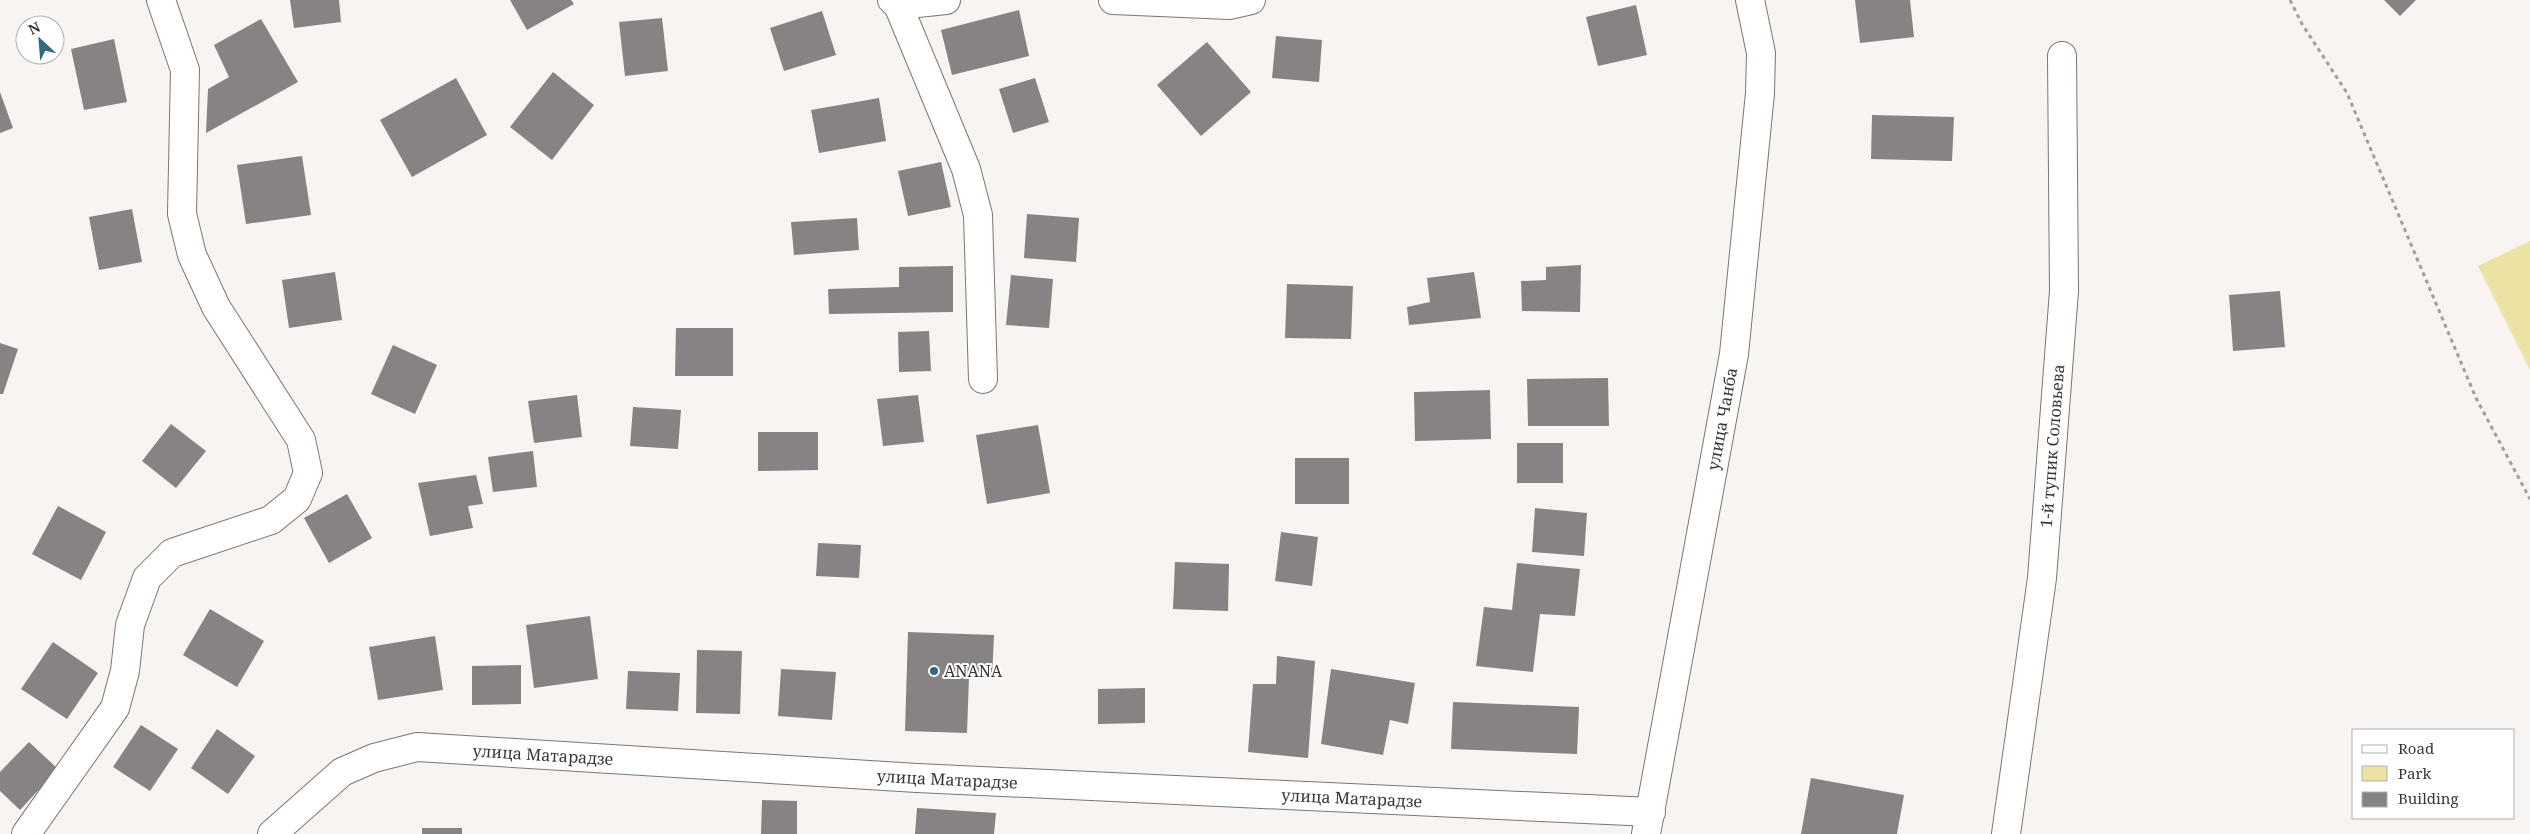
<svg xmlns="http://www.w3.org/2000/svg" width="2530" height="834" viewBox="0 0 2530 834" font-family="'Noto Serif',serif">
<rect width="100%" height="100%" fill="#f8f4f2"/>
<path fill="#ebe2a4" d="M2530,241v129l-52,-104z"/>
<g fill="#878283">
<path d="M290,0h49l2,22 -47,6z"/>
<path d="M510,0h61l3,4 -47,26z"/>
<path d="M1855,0h55l4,37 -54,6z"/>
<path d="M2384,0h32l-16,16z"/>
<path d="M1636,5l11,50 -49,11 -12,-49z"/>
<path d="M1019,10l10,46 -77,19 -11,-45z"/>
<path d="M822,11l14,44 -52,16 -14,-43z"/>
<path d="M662,18l6,53 -43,5 -6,-54z"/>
<path d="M261,19l37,63 -92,51 2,-44 21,-12 -15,-32z"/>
<path d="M1276,36l46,4 -3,42 -47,-4z"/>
<path d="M114,39l13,63 -43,8 -13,-61z"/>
<path d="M1207,42l44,50 -50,44 -44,-51z"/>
<path d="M553,72l41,33 -42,55 -42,-33z"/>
<path d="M456,78l31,57 -75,42 -32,-57z"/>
<path d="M1035,78l14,44 -36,11 -14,-44z"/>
<path d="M0,92l13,36 -13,5z"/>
<path d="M879,98l7,43 -67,12 -8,-43z"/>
<path d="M1872,115l82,2 -2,44 -81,-2z"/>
<path d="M302,156l9,59 -65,9 -9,-59z"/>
<path d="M941,162l10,45 -43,9 -10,-45z"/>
<path d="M132,209l10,53 -43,8 -10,-53z"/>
<path d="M1027,214l52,4 -3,44 -52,-4z"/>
<path d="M857,218l2,32 -65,5 -3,-33z"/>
<path d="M1581,265l-1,47 -58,-1 -1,-30 25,-1v-13z"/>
<path d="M953,266v46l-124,2 -1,-25 71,-2v-20z"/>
<path d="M335,272l7,48 -53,8 -7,-48z"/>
<path d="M1474,272l7,46 -72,7 -2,-18 23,-5 -3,-24z"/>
<path d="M1011,275l42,4 -4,49 -43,-3z"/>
<path d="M1287,284l66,2 -2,53 -66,-1z"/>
<path d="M2280,291l5,56 -52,4 -4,-56z"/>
<path d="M676,328h57v48h-58z"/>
<path d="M929,331l2,40 -32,1 -1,-40z"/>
<path d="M0,343l18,6 -15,45h-3z"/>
<path d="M393,345l44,20 -22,49 -44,-20z"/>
<path d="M1608,378l1,48h-81l-1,-47z"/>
<path d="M1490,390l1,49 -76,2 -1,-49z"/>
<path d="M577,395l5,42 -48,6 -6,-42z"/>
<path d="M918,395l6,47 -41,4 -6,-47z"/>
<path d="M633,407l48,3 -3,39 -48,-3z"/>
<path d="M171,424l35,27 -30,37 -34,-27z"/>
<path d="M1038,425l12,68 -63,11 -11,-69z"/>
<path d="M758,432h60v38l-60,1z"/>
<rect x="1517" y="443" width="46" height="40"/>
<path d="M533,451l4,36 -44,5 -5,-35z"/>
<rect x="1295" y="458" width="54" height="46"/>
<path d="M476,475l7,29 -15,2 5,22 -43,8 -12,-53z"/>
<path d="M347,494l25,44 -43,25 -25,-45z"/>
<path d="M58,506l48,26 -25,48 -49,-26z"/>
<path d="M1535,508l52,5 -3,43 -52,-4z"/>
<path d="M1281,532l37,5 -6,49 -37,-5z"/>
<path d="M818,543l43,2 -2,33 -43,-2z"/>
<path d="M1175,562l54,2 -1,47 -55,-2z"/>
<path d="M1517,563l63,6 -5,47 -35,-2 -7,58 -57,-6 8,-59 28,3z"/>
<path d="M210,609l54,32 -27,46 -54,-32z"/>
<path d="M590,616l8,63 -64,9 -8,-63z"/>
<path d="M908,632l86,3 -2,43 -23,-1 -2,56 -62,-2z"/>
<path d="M435,636l8,54 -65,10 -9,-53z"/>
<path d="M53,642l45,31 -31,46 -46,-30z"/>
<path d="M697,650l45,1 -2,63 -44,-1z"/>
<path d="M1277,656l38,5 -7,97 -60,-6 5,-68h23z"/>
<path d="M521,665v39l-49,1v-39z"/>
<path d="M781,669l55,3 -4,48 -54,-4z"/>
<path d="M1331,669l84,14 -7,41 -18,-4 -7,35 -62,-11z"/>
<path d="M628,671l52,2 -2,38 -52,-2z"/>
<path d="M1145,688v35l-47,1v-35z"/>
<path d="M1453,702l126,5 -2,47 -126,-5z"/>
<path d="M141,725l37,24 -28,42 -37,-24z"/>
<path d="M217,729l38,27 -27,38 -37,-26z"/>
<path d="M29,742l29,27 -38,41 -20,-19v-19z"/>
<path d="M1811,778l93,17 -7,39h-96z"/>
<path d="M762,800l35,1v33h-36z"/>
<path d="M917,808l79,5 -2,21h-79z"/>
<rect x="422" y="828" width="40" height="6"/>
</g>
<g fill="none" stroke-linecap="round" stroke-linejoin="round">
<defs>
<g id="minor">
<path d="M892,0l6,5 68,164 12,46 5,164"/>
<path d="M1113,0l116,5 22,-5"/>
<path d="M898,5l48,-5"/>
<path d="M26,834l89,-126 10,-37 5,-46 17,-47 25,-25 99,-33 26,-21 11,-26 -7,-33 -85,-133 -24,-52 -10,-41 3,-144 -24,-70"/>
<path id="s1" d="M272,834l70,-62 32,-14 43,-11 500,31 734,34"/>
<path id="s2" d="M2006,834l36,-256 22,-287 -2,-235"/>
</g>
<g id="tertiary">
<path id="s3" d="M1646,834l88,-480 26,-261 1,-40 -11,-53"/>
</g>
</defs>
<use href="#minor" stroke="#7a7675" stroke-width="30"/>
<use href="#tertiary" stroke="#7a7675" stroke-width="30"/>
<path stroke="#a19e9c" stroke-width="3" stroke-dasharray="4 4" stroke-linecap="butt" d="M2290,0l12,24 45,69 129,305 54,101"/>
<use href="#minor" stroke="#fff" stroke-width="28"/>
<use href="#tertiary" stroke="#fff" stroke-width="28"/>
</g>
<circle fill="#326883" stroke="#fff" stroke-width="2" cx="934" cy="671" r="5"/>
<g text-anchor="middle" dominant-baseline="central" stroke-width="4" stroke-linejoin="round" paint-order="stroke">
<g font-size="16" fill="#393736" stroke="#fff">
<text stroke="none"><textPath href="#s3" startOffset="422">улица Чанба</textPath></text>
<text stroke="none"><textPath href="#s2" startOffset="391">1-й тупик Соловьева</textPath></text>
<text stroke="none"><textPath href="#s1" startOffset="299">улица Матарадзе</textPath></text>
<text stroke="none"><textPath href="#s1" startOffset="704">улица Матарадзе</textPath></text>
<text stroke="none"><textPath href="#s1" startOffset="1109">улица Матарадзе</textPath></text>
</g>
<g font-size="16" fill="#393736" stroke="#fff" text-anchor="start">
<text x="944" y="671">ANANA</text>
</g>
</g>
<rect x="2352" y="729" width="162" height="90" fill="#ffffff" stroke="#b0afaf"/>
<rect x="2362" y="745" width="25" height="8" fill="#ffffff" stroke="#b0afaf"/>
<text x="2398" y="754" font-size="15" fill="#393736">Road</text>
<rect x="2362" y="766" width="25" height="15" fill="#ebe2a4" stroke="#b0afaf"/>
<text x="2398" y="779" font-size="15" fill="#393736">Park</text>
<rect x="2362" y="792" width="25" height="15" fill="#878283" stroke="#b0afaf"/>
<text x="2398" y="804" font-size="15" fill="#393736">Building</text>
<g transform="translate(40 40) rotate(334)"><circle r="24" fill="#ffffff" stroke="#b0afaf"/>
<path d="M0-4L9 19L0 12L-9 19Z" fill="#326883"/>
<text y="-8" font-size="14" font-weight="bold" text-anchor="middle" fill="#393736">N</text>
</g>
</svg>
